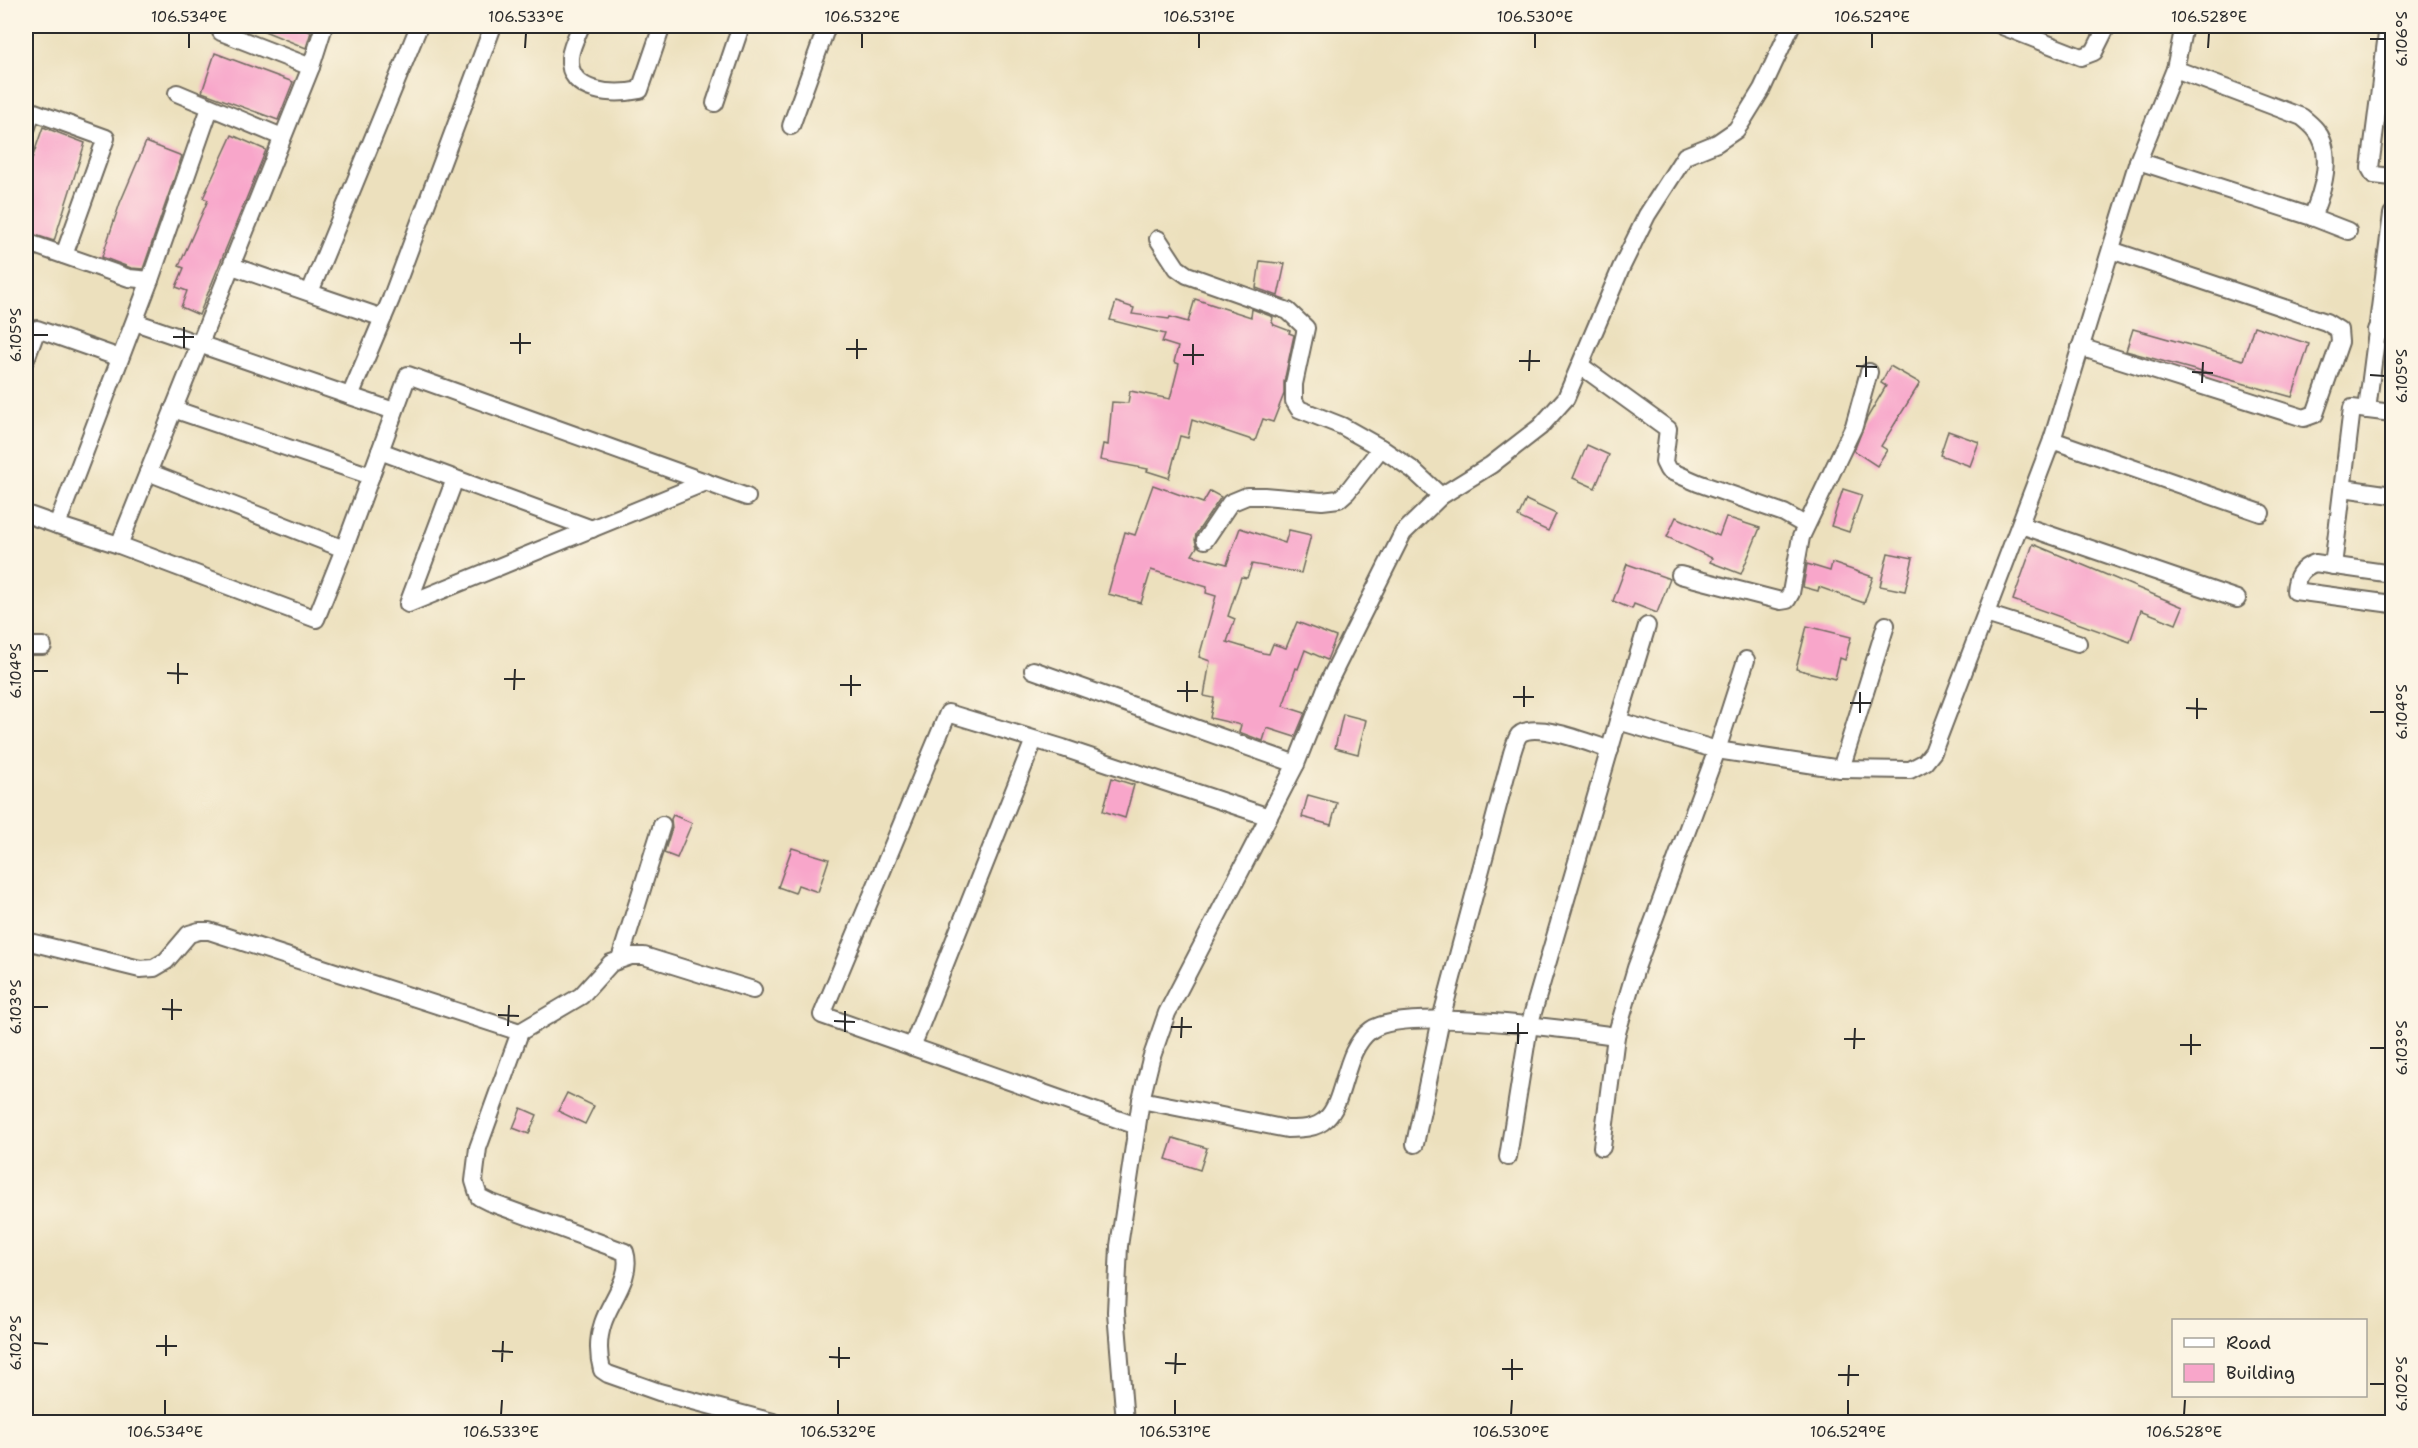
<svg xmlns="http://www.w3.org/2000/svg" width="2418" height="1448" viewBox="0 0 2418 1448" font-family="'Shantell Sans',sans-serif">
<rect width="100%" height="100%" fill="#fcf5e5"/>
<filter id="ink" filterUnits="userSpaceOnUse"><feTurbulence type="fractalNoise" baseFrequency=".0167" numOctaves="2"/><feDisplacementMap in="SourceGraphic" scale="12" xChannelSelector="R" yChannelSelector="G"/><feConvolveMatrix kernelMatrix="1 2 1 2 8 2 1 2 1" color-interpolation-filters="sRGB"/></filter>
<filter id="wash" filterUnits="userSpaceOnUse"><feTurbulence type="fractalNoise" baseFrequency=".008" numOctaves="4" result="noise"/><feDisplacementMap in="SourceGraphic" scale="24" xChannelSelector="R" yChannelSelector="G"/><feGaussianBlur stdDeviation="1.35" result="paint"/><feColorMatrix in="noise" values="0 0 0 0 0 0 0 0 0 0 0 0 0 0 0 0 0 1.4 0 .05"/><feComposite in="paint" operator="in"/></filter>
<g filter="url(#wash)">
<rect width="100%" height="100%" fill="#ece0bd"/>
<g id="blocks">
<g fill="#f8a6ca">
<path d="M252,26h42l17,6 -5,16z"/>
<path d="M215,53l78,29 -15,38 -76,-28z"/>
<path d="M43,127l42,16 -31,98 -28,-9v-56z"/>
<path d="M232,135l34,15 -67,165 -18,-8 6,-16 -11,-4 8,-19 -5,-2 29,-66 -5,-2z"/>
<path d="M146,142l36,14 -39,113 -12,-1 -29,-11 18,-54z"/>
<path d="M1260,261l25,3 -7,32 -22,-8z"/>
<path d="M1195,299l56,18 1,-8 21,8 -1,5 2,3 16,6 -1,2 5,2 -10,47v12l-11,28 -10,-3 -8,22 -63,-21 -4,18 -8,-2 -11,42 -22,-7 1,-2 -48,-9 3,-16 5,1 4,-43 16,1 2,-12 40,8 9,-35 -5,-2 4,-15 -16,-5 3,-8 -55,-14 6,-18 18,6 -2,6 37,5 1,-2 18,5z"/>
<path d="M2254,326l55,18 -17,53 -166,-46 7,-22 110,31z"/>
<path d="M1890,366l30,17 -39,63 6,4 -10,16 -23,-15 13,-33 19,-32 -5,-3z"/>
<path d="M1948,431l31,11 -9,24 -30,-11z"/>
<path d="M1587,445l22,10 -14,33 -22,-10z"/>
<path d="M1153,485l50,18 7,-12 11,6 -25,37 -1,6 2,7 -5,8 35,9 13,-36 45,15 4,-13 22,5 -10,38 -49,-9 -5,14 -6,-1 -13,39 7,3 -8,23 36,11 6,1 4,-10 13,4 11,-26 39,15 -9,23 -22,-10 -7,19 -2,-1 -13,38 22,7 -10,24 -28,-9 -4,13 -24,-9 2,-7 -31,-7 4,-20 -10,-2 6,-35 -11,-4 17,-61 -10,-3 1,-6 -56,-17 -10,33 -33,-9 17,-62 10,3z"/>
<path d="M1843,489l19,6 -13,37 -18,-6z"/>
<path d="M1526,500l30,14 -8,17 -30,-14z"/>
<path d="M1676,517l43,19 7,-19 34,11 -19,46 -31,-12 2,-4 -45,-21z"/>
<path d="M2033,544l150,63 -7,17 -35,-14 -11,32 -117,-42z"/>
<path d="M1888,553l25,5 -8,33 -25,-5z"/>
<path d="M1832,563l41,14 -9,26 -45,-16 -1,4 -15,-4 4,-23 23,7z"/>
<path d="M1627,564l43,15 -13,34 -23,-9 -2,5 -19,-8z"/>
<path d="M1807,626l44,11 -6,23 -5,-2 -5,21 -39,-10z"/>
<path d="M1343,714l23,6 -8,34 -23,-6z"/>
<path d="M1112,778l22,7 -9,33 -22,-7z"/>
<path d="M1308,795l29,8 -6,22 -29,-8z"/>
<path d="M673,815l19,8 -15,35 -13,-5 8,-25 -1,-9z"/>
<path d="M792,848l37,11 -11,33 -20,-7 -3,8 -17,-6z"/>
<path d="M567,1093l27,13 -9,18 -27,-13z"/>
<path d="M521,1108l16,7 -8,19 -16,-6z"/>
<path d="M1173,1138l34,10 -7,22 -34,-11z"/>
</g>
</g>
</g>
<g filter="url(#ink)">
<use href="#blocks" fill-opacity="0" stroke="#6f6a5e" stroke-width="1.5"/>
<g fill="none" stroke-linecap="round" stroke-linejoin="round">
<defs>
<g id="minor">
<path d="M324,26l-13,41 -192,478 197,74 28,-70 64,-174 339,122"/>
<path d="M581,26c-4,9 -10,21 -11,31 -3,38 46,38 70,33l22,-64"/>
<path d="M2002,26l79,31 13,-5 13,-26"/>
<path d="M2388,26l-18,142 4,7 18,2"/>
<path d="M221,32l90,35"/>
<path d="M2175,69l127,48c5,4 10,8 14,13 19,23 6,63 -4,87"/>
<path d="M177,93l105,44"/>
<path d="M715,103l26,-77"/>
<path d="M26,109l80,29 -42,117"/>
<path d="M791,126l36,-100"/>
<path d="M26,130l6,-19"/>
<path d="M2138,161l174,56 36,14"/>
<path d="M1158,239l19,29 10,7 101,36 18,17 -12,56v17l5,8 43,17 39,22"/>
<path d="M26,242l103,36 21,2 60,-172"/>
<path d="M232,266l151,52"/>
<path d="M310,292l109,-266"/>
<path d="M135,322l215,74 41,-97 102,-273"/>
<path d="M2376,330l16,2"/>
<path d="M2080,347l224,71 11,-4 25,-72 -1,-12 -13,-8 -215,-72"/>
<path d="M26,359l11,-30 83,29"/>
<path d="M1581,366l87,63 -4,33 4,8 30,13 86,30 21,12"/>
<path d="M350,396l44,15"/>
<path d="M173,409l198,67"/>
<path d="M2367,410l25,-196"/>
<path d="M2052,440l209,73"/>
<path d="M380,451l212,78"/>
<path d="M148,472l196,77"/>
<path d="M455,479l-47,125 298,-122"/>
<path d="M2343,488l49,7"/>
<path d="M26,514l31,11"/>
<path d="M2021,525l216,74"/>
<path d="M1205,540l25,-37 17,-7h17l58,5 17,-2 8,-7 34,-44 32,22 28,26"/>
<path d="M119,545l-62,-20 93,-245"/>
<path d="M2333,566l19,-158 40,5"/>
<path d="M2392,574l-77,-11c-14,5 -19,13 -20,28l97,13"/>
<path d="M1680,575l101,26 6,-1 4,-7 10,-56 53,-111 15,-54"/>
<path d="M1986,614l92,29"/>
<path d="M26,646h17"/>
<path d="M1033,670l263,94"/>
<path d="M1618,721l29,-95"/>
<path d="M1841,769l45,-144"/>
<path d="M26,941l114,28 14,-1 12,-7 23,-27 10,-3h10l311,101"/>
<path d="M620,959l42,-134"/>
<path d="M753,990l-109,-34h-13l-20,7 -30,33 -61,36 -42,116 -4,33 5,16 10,5 136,50c8,24 -15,49 -22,71 -5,15 -5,32 -1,47l6,4 51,18 114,30"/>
<path d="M912,1047l122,-307"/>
<path d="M1141,1100l146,29c13,0 29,0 39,-10 20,-18 17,-69 45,-89 33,-24 200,0 245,6"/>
<path d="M1137,1126l-315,-111 126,-302 115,35 206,69"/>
<path d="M1415,1144l26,-125 71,-266c2,-6 4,-14 7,-18 16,-15 72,9 91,15"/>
<path d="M1602,1147l14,-111 20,-68 81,-218 29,-90"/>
<path d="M1508,1157l21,-131 89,-305 99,29 124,19 69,1 15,-8 8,-10 119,-312 86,-279 37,-92 9,-43"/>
<path d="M1125,1422l-9,-110 3,-66 22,-146 10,-41 16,-46 129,-249 32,-81 75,-150 38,-37 50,-31 49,-38 26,-29 55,-130 26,-53 38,-59 32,-13 19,-13 5,-7 21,-34 29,-63"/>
</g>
</defs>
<use href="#minor" stroke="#6f6a5e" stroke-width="20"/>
<use href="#minor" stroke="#fff" stroke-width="16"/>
</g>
</g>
<path fill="none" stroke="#2b2b2b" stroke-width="2" d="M2370,39h15M189,48v-15M525,48l1,-15M862,48v-15M1199,48v-15M1535,48v-15M1872,48v-15M2208,48l1,-15M33,335h15M173,337h21M510,343h21M184,348v-21M846,349h21M520,354v-21M1183,355h21M857,359v-20M1519,361h21M1193,365v-21M1856,366l21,1M1529,371l1,-21M2192,372l21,1M2370,375l15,1M1866,377v-21M2202,383l1,-21M33,671h15M167,673l21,1M504,679h21M178,684v-21M840,685h21M514,690l1,-21M1177,691h21M851,696v-21M1513,697h21M1187,702v-21M1850,703h21M1524,707v-21M2186,708l21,1M2370,712h15M1860,713v-21M2197,719v-21M33,1007h15M162,1009l20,1M498,1015l21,1M172,1020v-21M834,1021l21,1M508,1026l1,-21M1171,1027h21M845,1032v-21M1507,1033h21M1181,1038l1,-21M1844,1039h21M1518,1044v-21M2180,1045h21M2370,1048h15M1854,1049l1,-21M2191,1055v-21M33,1343l15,1M156,1346h21M492,1351l21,1M166,1356v-21M829,1357l21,1M502,1362l1,-21M1165,1363l21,1M839,1368v-21M1502,1369h21M1175,1374l1,-21M1838,1375h21M1512,1380v-21M2370,1384h15M1848,1386l1,-21M165,1415v-15M501,1415l1,-15M838,1415v-15M1175,1415v-15M1511,1415l1,-15M1848,1415v-15M2184,1415l1,-15"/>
<rect width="2418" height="1448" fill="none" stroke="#fcf5e5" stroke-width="66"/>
<rect x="2172" y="1319" width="195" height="78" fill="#fcf5e5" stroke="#a8a49b" stroke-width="1.5"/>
<rect x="2184" y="1338" width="30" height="9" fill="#ffffff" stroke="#a8a49b" stroke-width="1.5"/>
<text x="2226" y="1349" font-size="18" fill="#2b2b2b">Road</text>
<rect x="2184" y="1364" width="30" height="18" fill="#f8a6ca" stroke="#a8a49b" stroke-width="1.5"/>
<text x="2226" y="1379" font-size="18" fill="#2b2b2b">Building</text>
<rect x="33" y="33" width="2352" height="1382" fill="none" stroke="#2b2b2b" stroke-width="2"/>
<g font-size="15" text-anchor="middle" fill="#2b2b2b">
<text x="189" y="22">106.534°E</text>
<text x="526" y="22">106.533°E</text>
<text x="862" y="22">106.532°E</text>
<text x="1199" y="22">106.531°E</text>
<text x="1535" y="22">106.530°E</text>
<text x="1872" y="22">106.529°E</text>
<text x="2209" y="22">106.528°E</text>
<text transform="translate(2402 39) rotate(-90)" y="5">6.106°S</text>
<text transform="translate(16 335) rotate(-90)" y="5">6.105°S</text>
<text transform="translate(2402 376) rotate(-90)" y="5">6.105°S</text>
<text transform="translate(16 671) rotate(-90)" y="5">6.104°S</text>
<text transform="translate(2402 712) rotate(-90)" y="5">6.104°S</text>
<text transform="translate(16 1007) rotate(-90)" y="5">6.103°S</text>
<text transform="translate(2402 1048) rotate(-90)" y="5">6.103°S</text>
<text transform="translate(16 1343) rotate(-90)" y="5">6.102°S</text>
<text transform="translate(2402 1384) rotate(-90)" y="5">6.102°S</text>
<text x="165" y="1437">106.534°E</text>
<text x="501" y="1437">106.533°E</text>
<text x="838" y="1437">106.532°E</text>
<text x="1175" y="1437">106.531°E</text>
<text x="1511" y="1437">106.530°E</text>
<text x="1848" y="1437">106.529°E</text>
<text x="2184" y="1437">106.528°E</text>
</g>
</svg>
